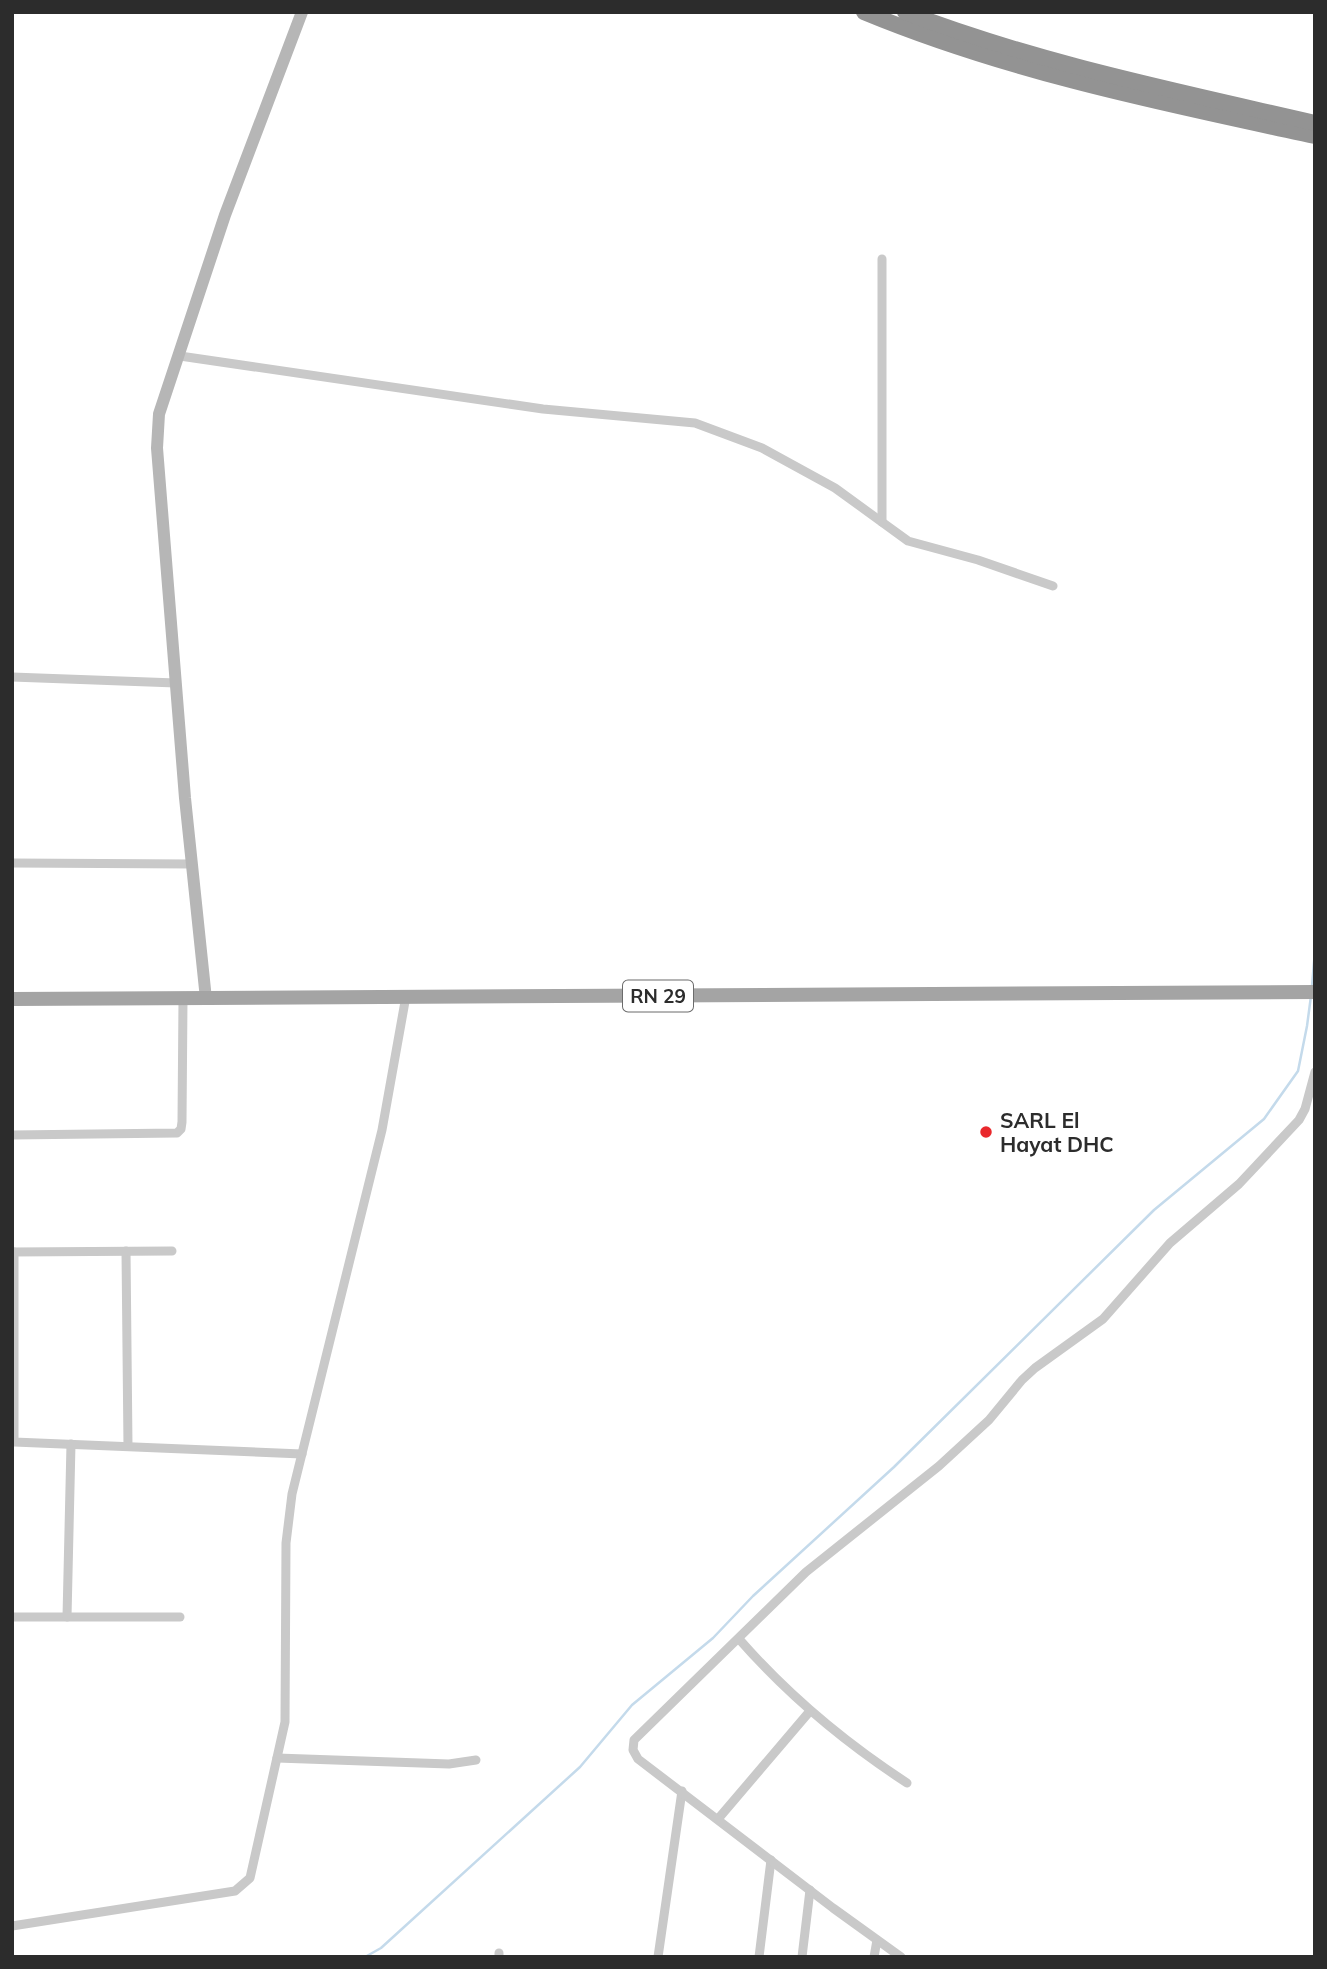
<svg xmlns="http://www.w3.org/2000/svg" width="1327" height="1969" viewBox="0 0 1327 1969" font-family="Mulish,sans-serif">
<rect width="100%" height="100%" fill="#fff"/>
<g fill="none" stroke-linecap="round" stroke-linejoin="round">
<g stroke="#c4daeb" stroke-width="2.5">
<path d="M1312,986l3,-36"/>
<path d="M365,1957l16,-9 199,-181 52,-62 81,-67 40,-42 141,-129 260,-257 110,-91 34,-48 9,-45 4,-30"/>
</g>
<g stroke="#c9c9c9" stroke-width="9">
<path d="M180,356l363,53 152,14 67,25 73,40 73,53 70,19 75,26"/>
<path d="M882,522v-263"/>
<path d="M12,677l164,6"/>
<path d="M12,863l180,1"/>
<path d="M12,1135l165,-2 4,-4 1,-7 1,-123"/>
<path d="M126,1251l2,195"/>
<path d="M12,1252l160,-1"/>
<path d="M14,1252v190l288,12"/>
<path d="M12,1617h168"/>
<path d="M67,1617l4,-173"/>
<path d="M739,1639c49,56 105,103 168,144"/>
<path d="M277,1758l172,6 27,-4"/>
<path d="M718,1819l92,-108"/>
<path d="M12,1926l223,-35 15,-13 35,-156 1,-179 6,-49 90,-364 24,-134"/>
<path d="M499,1957v-4"/>
<path d="M658,1957l24,-166"/>
<path d="M759,1957l12,-97"/>
<path d="M802,1957l8,-67"/>
<path d="M874,1957l3,-17"/>
<path d="M901,1957l-68,-49 -195,-149 -5,-9 1,-10 172,-168 133,-106 50,-46 33,-40 13,-12 68,-49 67,-76 69,-59 60,-64 6,-11 10,-37"/>
</g>
<path stroke="#b6b6b6" stroke-width="12" d="M206,999l-21,-201 -28,-350 2,-34 66,-199 77,-203"/>
<path stroke="#a4a4a4" stroke-width="14" d="M12,999l1303,-7"/>
<g stroke="#939393" stroke-width="16">
<path d="M864,12c145,60 298,91 451,124"/>
<path d="M905,12c133,51 272,79 410,111"/>
</g>
</g>
<circle fill="#e9282c" stroke="#fff" stroke-width="2.5" cx="986" cy="1132" r="7"/>
<g text-anchor="middle" dominant-baseline="central" stroke-width="7" stroke-linejoin="round" paint-order="stroke">
<rect fill="#fff" stroke="#6b6b6b" stroke-width="2" x="623" y="980.5" width="70" height="31" rx="5"/>
<g font-size="19" font-weight="bold" fill="#2c2c2c">
<text x="658" y="996">RN 29</text>
</g>
<g font-size="21" font-weight="bold" fill="#2c2c2c" stroke="#fff" text-anchor="start">
<text x="1000" y="1120">SARL El<tspan x="1000" dy="24">Hayat DHC</tspan></text>
</g>
</g>
<rect width="1327" height="1969" fill="none" stroke="#2c2c2c" stroke-width="28"/>
</svg>
